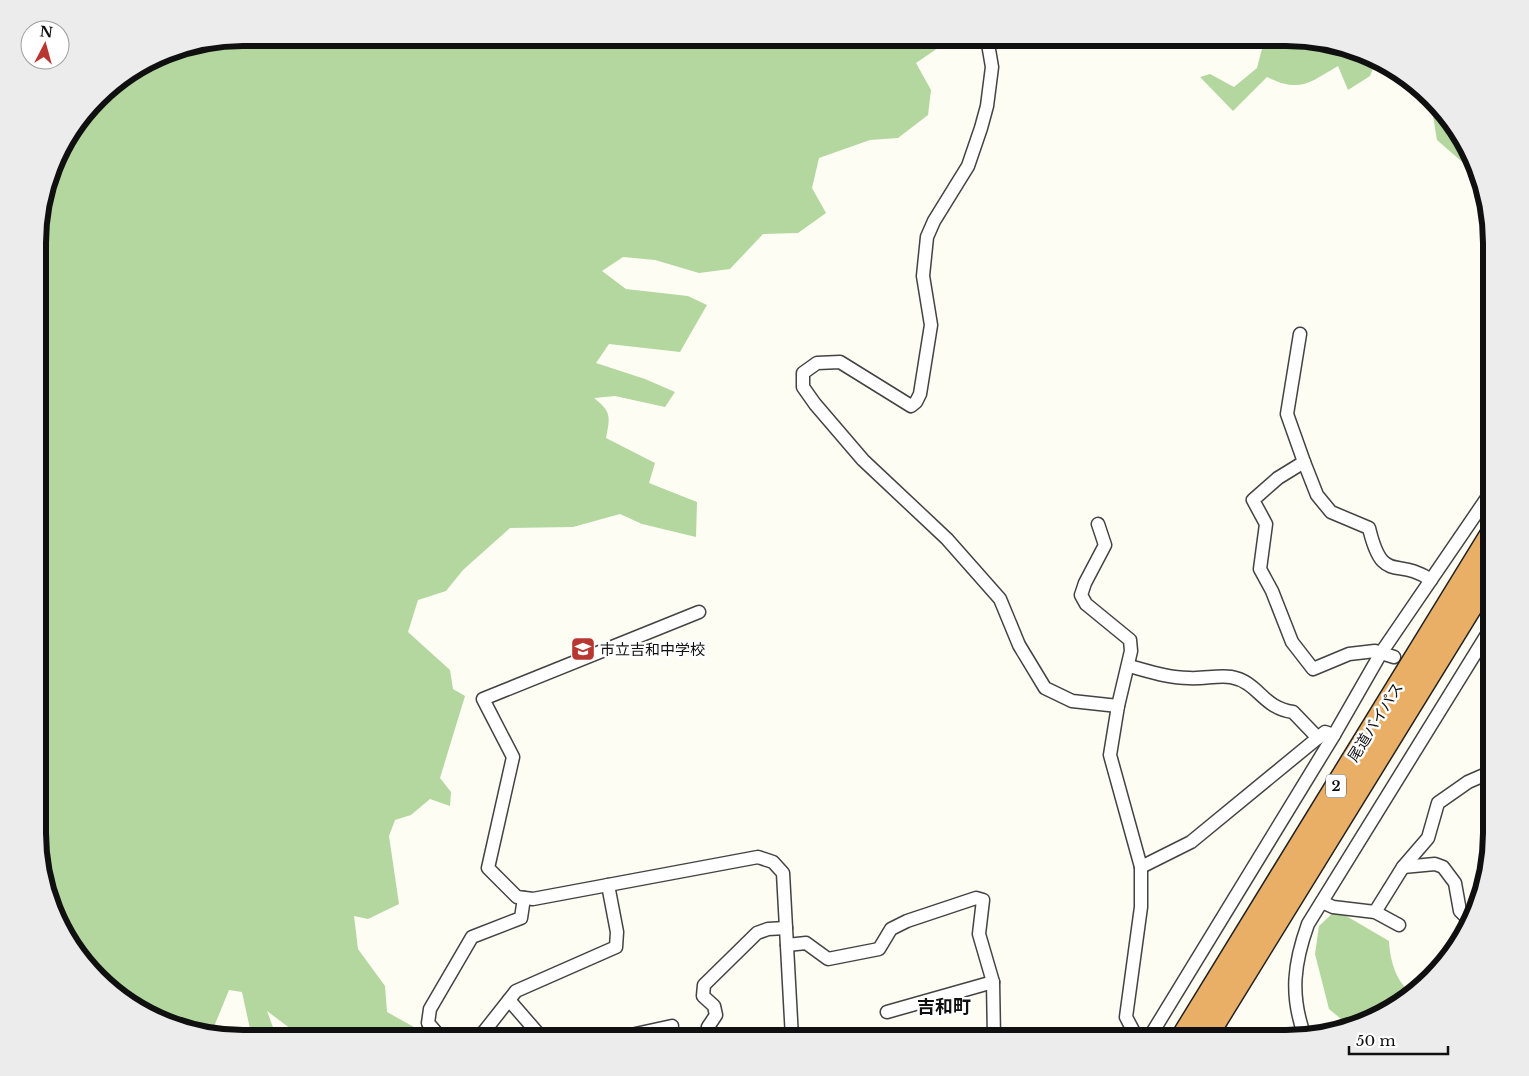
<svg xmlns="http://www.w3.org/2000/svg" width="1529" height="1076" viewBox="0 0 1529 1076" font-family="'Libre Baskerville','Noto Sans JP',serif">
<rect width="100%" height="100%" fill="#fefdf4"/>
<g fill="#b3d79f">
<path d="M243,38h693l2,10 -22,15 15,27 -3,25 -30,23 -28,2 -51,18 -7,30 14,25 -28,20 -35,1 -33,35 -31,4 -44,-13 -32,-3 -21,14 24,18 62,7 19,9 -27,47 -71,-8 -13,19 49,16 30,13 -10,15 -50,-11 -21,2c18,14 16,19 12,40l49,25 -6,20 48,19 -1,35 -54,-13 -22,-10 -47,13 -63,1 -47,42 -17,21 -28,9 -10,32 42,38 3,19 12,7 -25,82 11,14 -1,14 -20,-7 -19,16 -16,5 -6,16 10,68 -31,15 -14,-3 4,33 27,37 2,26 34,19 4,7h-40l-7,-5 -13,5h-62l-36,-27 10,27h-25l-10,-46 -13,-2 -18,44 -34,-7 -59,-31 -53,-60 -26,-76v-644l20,-64 48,-63 58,-36z"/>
<path d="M1293,38l59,11 24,12 -6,15 -22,14 -10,-24c-29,17 -38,27 -71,11l-34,34 -33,-34 10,-3 24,13 23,-19 7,-27 29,3z"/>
<path d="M1431,104l39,48 6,22 -39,-34z"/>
<path d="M1336,910l53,31c1,18 6,38 20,50l-32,26 -30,7 -18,-15 -14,-55 4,-28z"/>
</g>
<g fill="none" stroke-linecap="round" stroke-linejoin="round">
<defs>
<g id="street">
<path d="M987,38l5,29 -5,39 -6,22 -13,38 -34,55 -7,16 -4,39 8,49 -11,69 -4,8 -5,4 -71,-44 -23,1 -14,10v14l12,17 48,56 84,79 53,60 19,46 26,43 27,13 46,5"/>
<path d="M1300,334l-13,80 17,48 13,33 14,17 38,16c14,58 27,28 62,52"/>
<path d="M1304,462l-26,16 -25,22 13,24 -6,45 12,22 20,51 21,27 36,-15 26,-3 19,6"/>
<path d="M1098,524l7,21 -20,38 -4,12 5,9 44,36 1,11 -13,55 -8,49 31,112v40l-15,110 11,21"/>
<path d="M699,612l-216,87 30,58 -25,111 29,29 16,2 225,-42 15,5 10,11 9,165"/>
<path d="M1129,666c19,5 39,12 60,12 14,1 29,-3 42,-1 28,5 31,31 62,35l25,26"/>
<path d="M1141,867l50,-25 134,-110 9,3"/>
<path d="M1403,867l32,-3 8,3 12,16 5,28 9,9"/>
<path d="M1322,902l11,5 42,5 24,13"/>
<path d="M1375,912l28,-45 25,-29 10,-35 30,-21 23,-10"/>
<path d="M787,945l19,-2 22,16 51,-10 12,-20 16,-8 69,-23 7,2 -4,34 14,48 1,56"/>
<path d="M509,1000l33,38"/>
<path d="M887,1012l106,-30"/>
<path d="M1304,1034c-14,-40 -10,-71 4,-110l183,-296"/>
<path d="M441,1038l-13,-15 2,-14 42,-72 49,-19 3,-20"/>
<path d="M479,1038l37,-47 100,-44 1,-15 -9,-47"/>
<path d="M617,1038l55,-12"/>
<path d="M715,1038l-7,-11 8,-12 -2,-9 -11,-10 1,-11 53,-52 11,-4 18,-1"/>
<path d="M1149,1038l185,-303 47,-82 110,-161"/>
</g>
<g id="highway">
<path d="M1182,1038l309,-503"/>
<path d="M1205,1038l286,-464"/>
</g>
</defs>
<use href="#street" stroke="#434343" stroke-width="15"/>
<use href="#highway" stroke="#212121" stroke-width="25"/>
<use href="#street" stroke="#fff" stroke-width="12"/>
<use href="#highway" stroke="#eaaf66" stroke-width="22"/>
</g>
<defs>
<symbol id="school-square" viewBox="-11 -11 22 22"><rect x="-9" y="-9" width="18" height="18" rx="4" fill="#b83730" stroke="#fff"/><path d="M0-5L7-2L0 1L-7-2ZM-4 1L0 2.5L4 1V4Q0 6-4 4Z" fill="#fff"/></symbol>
</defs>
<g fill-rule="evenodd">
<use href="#school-square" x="569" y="635" width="28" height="28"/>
</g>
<g text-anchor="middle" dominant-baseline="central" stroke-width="5" stroke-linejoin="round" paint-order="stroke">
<rect fill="#fff" stroke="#585858" stroke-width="1" x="1326" y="774.5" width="20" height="23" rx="4"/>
<g font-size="14" font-weight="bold" fill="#101010">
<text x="1336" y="786">2</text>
</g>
<g font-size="15" fill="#101010" stroke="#fff" text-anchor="start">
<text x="600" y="649">市立吉和中学校</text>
</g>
<g font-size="15" fill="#101010" stroke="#fff">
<text transform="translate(1375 722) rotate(-58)">尾道バイパス</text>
</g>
<g font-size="18" font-weight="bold" fill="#101010" stroke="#fff">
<text x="944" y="1007">吉和町</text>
</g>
</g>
<path d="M0 0H1529V1076H0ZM243 46H1286A197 197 0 0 1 1483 243V833A197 197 0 0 1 1286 1030H243A197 197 0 0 1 46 833V243A197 197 0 0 1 243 46Z" fill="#ececec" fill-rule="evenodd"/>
<path fill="none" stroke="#101010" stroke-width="6" d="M243 46H1286A197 197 0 0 1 1483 243V833A197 197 0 0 1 1286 1030H243A197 197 0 0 1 46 833V243A197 197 0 0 1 243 46Z"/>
<g transform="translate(45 45) rotate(6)"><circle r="24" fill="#ffffff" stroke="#9f9f9f"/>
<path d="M0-4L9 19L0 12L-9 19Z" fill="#b83730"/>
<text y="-8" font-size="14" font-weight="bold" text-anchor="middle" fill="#101010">N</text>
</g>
<path d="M1349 1046v8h99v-8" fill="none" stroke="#101010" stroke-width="2.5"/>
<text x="1356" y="1046" font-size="15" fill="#101010" stroke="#ffffff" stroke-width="4" paint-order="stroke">50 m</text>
</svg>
